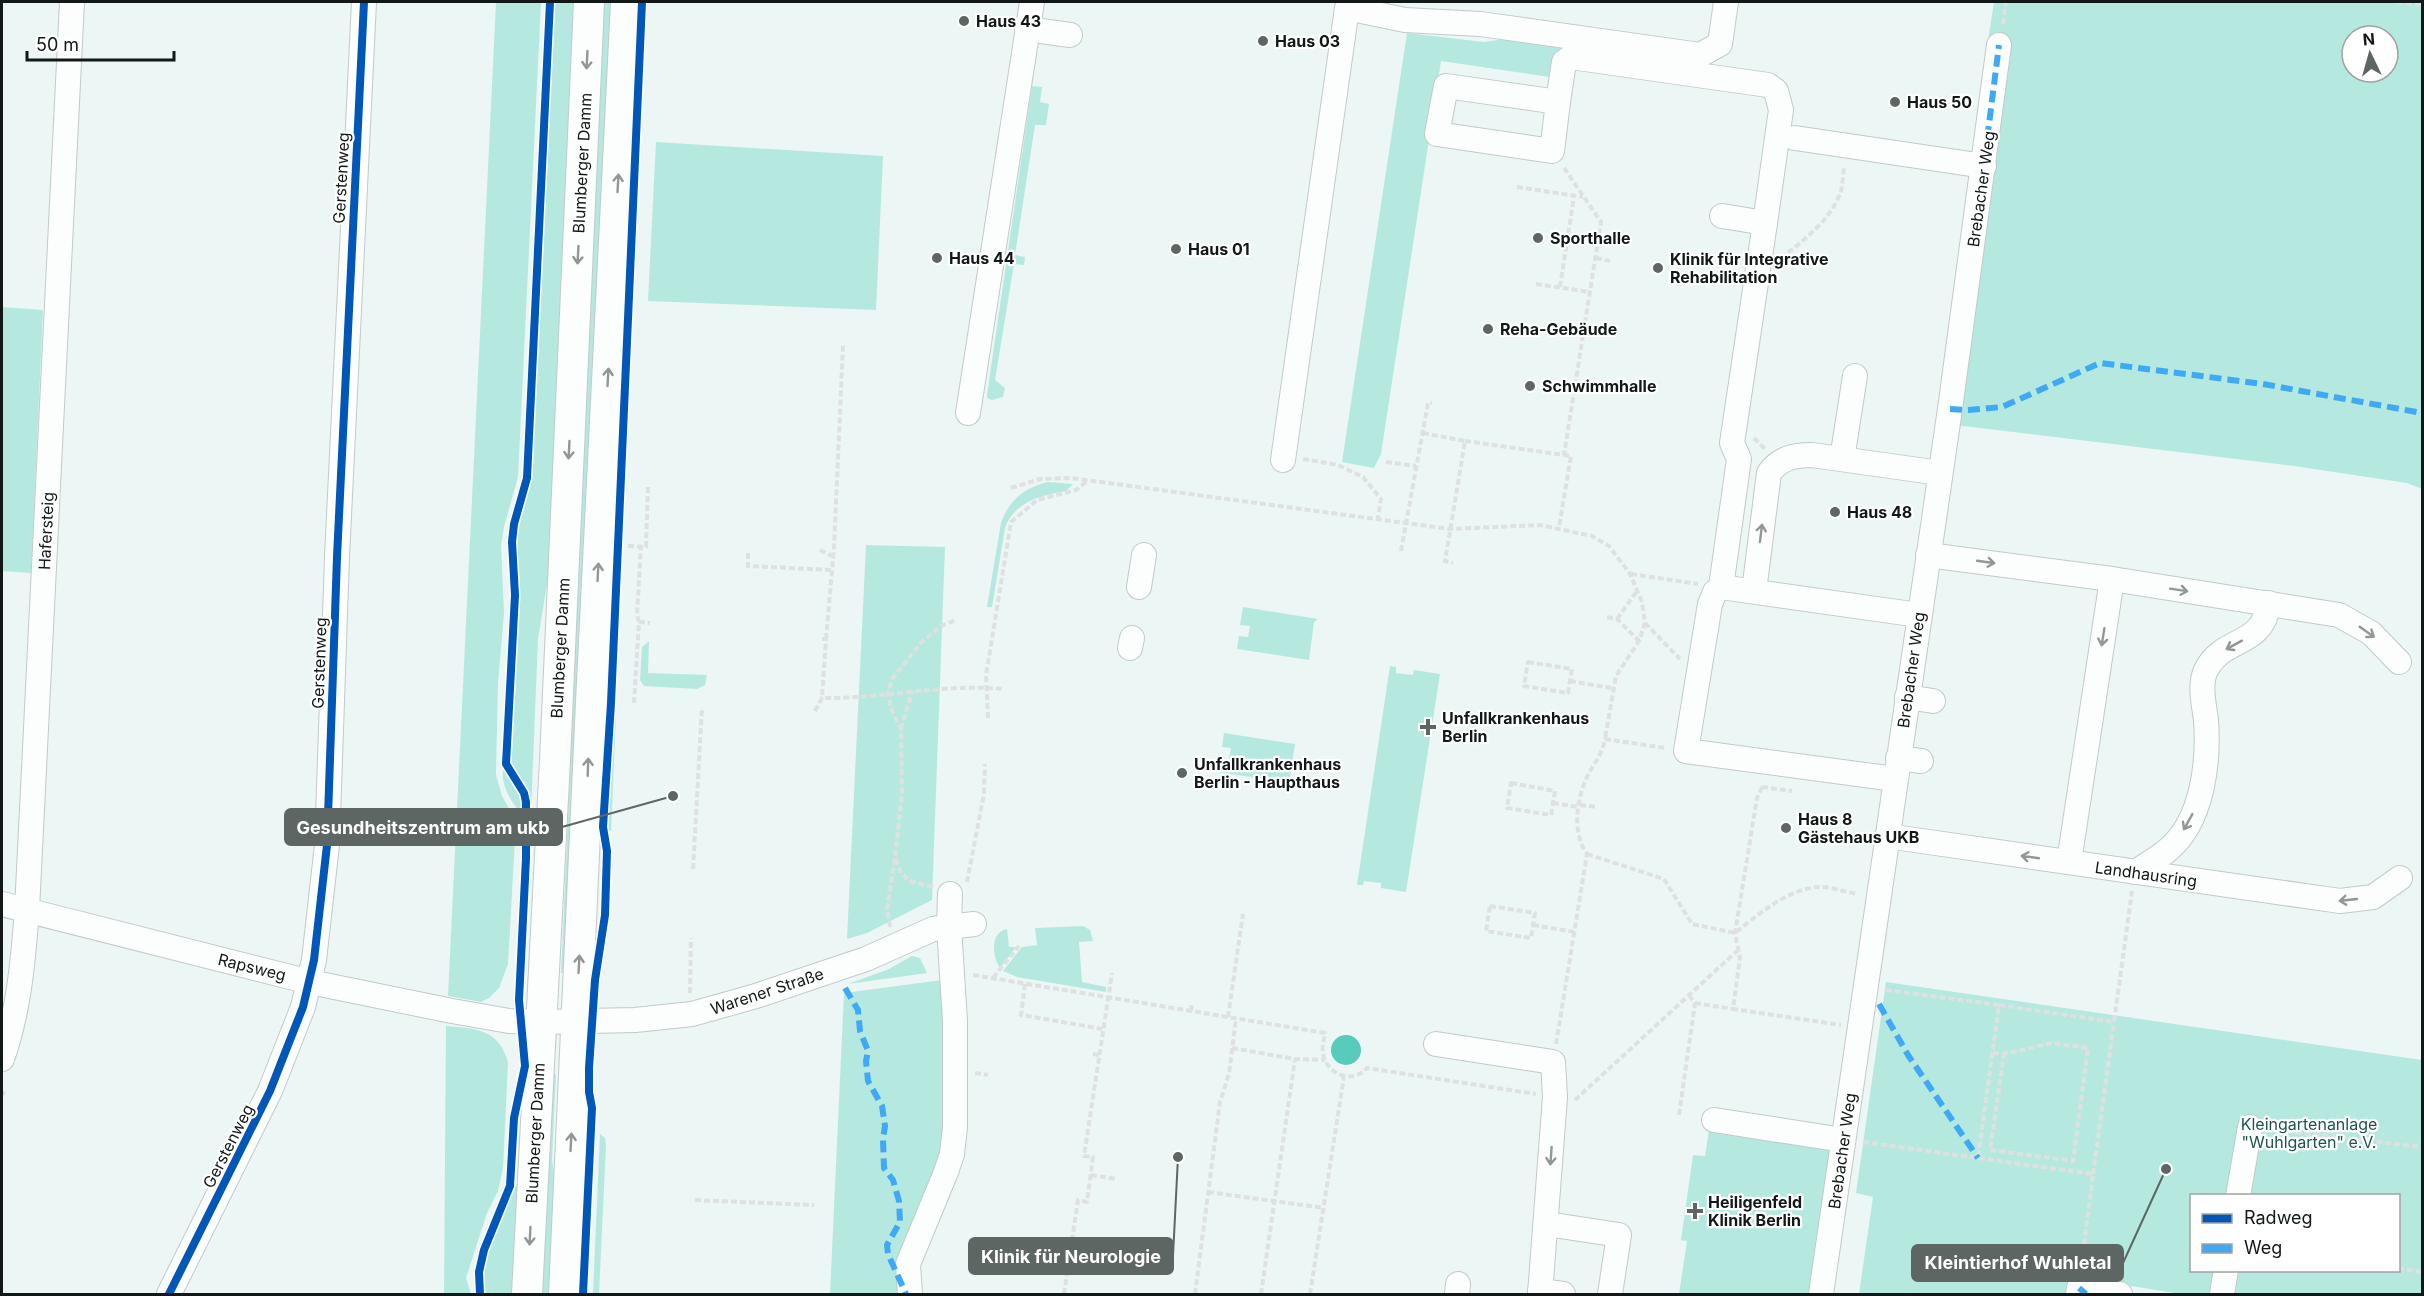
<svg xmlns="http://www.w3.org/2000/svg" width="2424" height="1296" viewBox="0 0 2424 1296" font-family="Inter,sans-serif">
<rect width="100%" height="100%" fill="#ecf6f4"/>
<g fill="#b5e9e0" fill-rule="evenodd">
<path d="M496,2h45l-23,475 -14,50 -3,18 3,68 -6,70 -2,92 6,21 14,25 -8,143 -9,24 -10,10 -8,4 -33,-6z"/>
<path d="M553,2h24l-28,570 -11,67 -8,198h-3l1,-40 -20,-37 9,-165 -4,-48 16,-68z"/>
<path d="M600,2h16l-47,971h-8l9,-201 -3,-27z"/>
<path d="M1994,2h428v487l-15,-6 -113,-17 -339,-41 29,-358zM2352,36h36v36h-36z"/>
<path d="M1407,33l77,9 21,-3 56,7 -4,32 -116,-17 -60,393 -7,14 -32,-6z"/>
<path d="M1032,86l10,1 -2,15 9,2 -3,21h-11l-20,130 10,2 -1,8 -10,-1 -19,116 10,8 -2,9 -11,3 -5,-2v-3z"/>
<path d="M656,142l227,14 -7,154 -228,-9z"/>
<path d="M2,307l41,3 -12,263 -29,-2z"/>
<path d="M1048,482l25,2 -7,7c-25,4 -52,11 -61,37l-13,79h-5l14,-84c8,-23 23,-35 47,-41z"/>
<path d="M866,545l79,2 -13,353 -65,33 -20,6z"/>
<path d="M1243,607l75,12 -4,3 -5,38 -72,-11 2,-13 9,1 2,-11 -10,-1z"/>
<path d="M649,641l-1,32 59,2 -2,10 -8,4 -53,-3 -4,-6 2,-33z"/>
<path d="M1390,666l6,1v6l17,2 1,-5 26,4 -34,218 -25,-4v-5l-17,-2 -1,4h-6z"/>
<path d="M616,715l-5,116 -4,-1 5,-112z"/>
<path d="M1224,733l71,11 -6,39 -71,-11 2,-14 9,1 2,-11 -9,-1z"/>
<path d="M504,767l17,28 1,19c-11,-11 -23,-32 -18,-47z"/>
<path d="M1083,926l7,4 3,11 -14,1 3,40 24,5v5l-89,-15 -14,-6 19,-24 15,-2 -2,-17z"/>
<path d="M1007,929l2,18h7l-16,21c-8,-12 -10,-36 7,-39z"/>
<path d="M912,956l8,2 7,15 -79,11 41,-15z"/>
<path d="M942,980l8,149 -46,165h-74l14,-301z"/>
<path d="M1886,982l536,78v234h-241l-106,-17 -3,17h-213l14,-97 -17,-4zM2192,1196h206v74h-206z"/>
<path d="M446,1026c30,3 52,2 62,36l-5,106 -5,23 -11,22 -21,65 5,16h-27z"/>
<path d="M556,1074l-4,86 7,43 -6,91h-15l10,-218z"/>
<path d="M586,1095l3,14 -8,185h-6z"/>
<path d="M1710,1124l122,21 -21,149h-132l8,-53 -6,-1 12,-85 12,1z"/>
<path d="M600,1134l5,4 1,7 -7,149h-6z"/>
<path d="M514,1186h6l-4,108h-33c-8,-34 18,-76 31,-108z"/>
</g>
<circle fill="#59cbbc" cx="1346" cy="1050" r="15"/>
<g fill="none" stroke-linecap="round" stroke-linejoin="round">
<defs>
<g id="minor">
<path d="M1027,29l43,6"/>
<path d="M1446,86l112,16 -6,49 -115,-17z"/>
<path d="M1558,102l6,-40 7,-5 197,28 8,6 5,19 -16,113 -43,-7"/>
<path d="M1795,138l189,28"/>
<path d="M968,413l64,-411"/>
<path d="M1842,459l13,-83"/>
<path d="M1283,460l64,-452 58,12 75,4 220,31 20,-11 6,-42"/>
<path d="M1928,555l184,24 227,36 32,18 28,29"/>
<path d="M1139,587l5,-32"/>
<path d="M1721,587l18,-128 -7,-16 33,-220"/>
<path d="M1754,591l15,-118c11,-15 25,-18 43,-18l128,18"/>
<path d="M1130,648l2,-10"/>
<path d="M1907,697l26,4"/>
<path d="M1898,758l23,3"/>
<path d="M1895,779l-209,-28 24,-147 5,-12 6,-5 198,28"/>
<path d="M1887,836l453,65 33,-4 27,-19"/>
<path d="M2069,862l43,-283"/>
<path d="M2135,872c11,-7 24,-14 34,-23 34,-29 40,-88 37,-129 -2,-15 -7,-36 0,-50 18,-35 56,-21 63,-67"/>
<path d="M2,904l308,78 142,29 57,10 32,1 94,-2 57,-6 64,-18 110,-37 67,-30 41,-5"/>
<path d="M1436,1044l117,18 2,35 -15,197"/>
<path d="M2,1059c17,-48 21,-98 25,-149l45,-908"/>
<path d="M1714,1120l129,20"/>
<path d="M2238,1196l12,-69"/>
<path d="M1547,1224l72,11 -9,59"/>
<path d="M1540,1291l23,3"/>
<path d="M169,1294l101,-203 33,-84 11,-47 13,-115 10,-288 27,-555"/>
<path d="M910,1294l-2,-30 38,-92 6,-18 3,-27v-106l-6,-94 1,-33"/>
<path d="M1457,1294l1,-10"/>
<path d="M1821,1294l129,-885 49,-364"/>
<path d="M2078,1294l1,-6 41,6"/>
<path d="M2222,1294l4,-24"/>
</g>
<g id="major">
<path d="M527,1294l28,-534 34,-758"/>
<path d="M564,1294l27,-592 35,-700"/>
</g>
</defs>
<use href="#minor" stroke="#c2cac9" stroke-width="26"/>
<use href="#major" stroke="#c2cac9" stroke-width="32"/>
<g stroke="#dee1e0" stroke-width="4" stroke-dasharray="6 3" stroke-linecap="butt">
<path d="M2397,2l25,3"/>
<path d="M2003,24l3,-22"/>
<path d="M1564,168l37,54 -37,233"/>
<path d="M1517,187l66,10"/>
<path d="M1596,258l14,3"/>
<path d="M1781,258c22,-17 51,-39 60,-67 2,-8 2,-17 3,-24"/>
<path d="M1707,275l29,5"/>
<path d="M1536,284l54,8"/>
<path d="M1560,287l14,-91"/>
<path d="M1423,433l42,8 -20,120 8,2"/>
<path d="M1754,438l11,11"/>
<path d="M1465,441l106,15 -12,71"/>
<path d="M1303,459l35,6 25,12 18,22 -3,19"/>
<path d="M1386,462l30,4"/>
<path d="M1011,488l29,-9 31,-1 379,51 90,-4 52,11 17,10 21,28 12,28 3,21 -6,18 -23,35 -11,63"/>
<path d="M628,546l18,1 2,-62"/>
<path d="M820,550l12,6"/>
<path d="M1401,551l27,-148h4"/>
<path d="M748,553v13l83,4"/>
<path d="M1631,574l67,10"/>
<path d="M1607,617l10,2 22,22"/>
<path d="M1617,619l20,-28"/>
<path d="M639,622l-2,-7 4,-69"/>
<path d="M1645,623l35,36"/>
<path d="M822,639h4l-4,59"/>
<path d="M826,639l8,-91 9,-203"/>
<path d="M1528,662l44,7 -4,24 -44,-7z"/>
<path d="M1570,681l42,7"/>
<path d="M634,703l5,-81 11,1"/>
<path d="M815,711l7,-13c61,1 121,-15 182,-9"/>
<path d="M988,718l-2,-43 25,-153 26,-22 39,-10 11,-9"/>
<path d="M901,729l11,-38"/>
<path d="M1511,783l44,8 -4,24 -44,-7z"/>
<path d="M1762,787l-5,11 -22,135 5,25 -7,51 108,16"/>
<path d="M1762,787l30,4"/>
<path d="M1553,803l26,4"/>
<path d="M1580,805l17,2"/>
<path d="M1587,854l77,25 28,45 43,9c24,-19 50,-42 81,-46 13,-1 29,5 42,7"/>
<path d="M693,869l9,-162"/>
<path d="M967,882l17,-88 1,-30"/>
<path d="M933,887l-23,-6 -9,-8 -6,-16 7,-63 -1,-64 -10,-22 -3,-15 4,-14 29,-36 20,-17 15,-6"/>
<path d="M1490,906l45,7 -4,25 -45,-7z"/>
<path d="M1533,925l41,7"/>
<path d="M890,927l-3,-18 8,-51"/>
<path d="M973,975l352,58c-1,7 -3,13 -2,20 3,21 29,32 44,15l169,26"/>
<path d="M993,978l26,-32"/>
<path d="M1025,984l-4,31 82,14"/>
<path d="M1886,990l113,15 -21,153"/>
<path d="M690,993l1,-55"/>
<path d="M1695,1003l38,6"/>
<path d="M1999,1005l115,17 18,-131"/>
<path d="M1191,1011l1,-9"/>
<path d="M1228,1017l15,-103"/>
<path d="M1556,1044l31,-190c-15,-21 -11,-53 0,-77 7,-14 15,-22 18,-38l60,9"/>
<path d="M1232,1048l63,11 30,1"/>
<path d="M1993,1053l11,1 48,-11 36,5 -15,113 -83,-11 14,-96"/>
<path d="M1093,1054l6,1"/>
<path d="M975,1073l13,2"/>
<path d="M2,1092l3,2"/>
<path d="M1575,1100l162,-149"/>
<path d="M1679,1115l16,-112 -5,-6"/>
<path d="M2269,1129l153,18"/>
<path d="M1863,1142l230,32 -12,96"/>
<path d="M2093,1174l21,-152"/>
<path d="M1091,1175l26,4"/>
<path d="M1208,1192l116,16"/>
<path d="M695,1200l119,5"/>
<path d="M2398,1268l24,4"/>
<path d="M1064,1294l14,-94 9,2 6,-45 -9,-1 28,-183"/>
<path d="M1195,1294l25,-192 9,-28 7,-56"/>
<path d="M1261,1294l34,-235"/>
<path d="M1310,1294l34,-218"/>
</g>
<use href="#minor" stroke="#fcfefd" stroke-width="24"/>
<use href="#major" stroke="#fcfefd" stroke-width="30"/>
<g stroke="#3fa9f5" stroke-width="6" stroke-dasharray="12 6" stroke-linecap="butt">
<path d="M1985,156l14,-111"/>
<path d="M1950,409l18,1 34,-3 98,-44 163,21 159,29"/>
<path d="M845,988l13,22 2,21 8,20 -2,10 2,20 14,25 3,20 -2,13 1,29 9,12 6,21 1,21 -13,23 1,9 18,40"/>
<path d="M1879,1004l29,51 70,103"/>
<path d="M2079,1288l7,6"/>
</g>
<defs>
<g id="cycleway">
<path d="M169,1294l101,-203 33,-84 11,-47 13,-115 10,-288 27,-555"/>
<path d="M480,1294l-1,-22 5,-22 26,-64 4,-68 11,-52 -6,-66 7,-142v-56l-2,-9 -18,-29 9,-169 -3,-53 2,-18 13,-46 23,-476"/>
<path d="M583,1294l9,-186 -3,-16v-24l6,-88 10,-65 2,-64 -4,-24 8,-124 31,-701"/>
</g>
</defs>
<use href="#cycleway" stroke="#fff" stroke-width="11"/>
<use href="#cycleway" stroke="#0057b8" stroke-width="8"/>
</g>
<defs><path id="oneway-shaft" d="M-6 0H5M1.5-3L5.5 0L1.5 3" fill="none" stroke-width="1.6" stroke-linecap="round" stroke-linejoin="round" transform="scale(1.5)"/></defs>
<g stroke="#939696">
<use href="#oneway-shaft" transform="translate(587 60) rotate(93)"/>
<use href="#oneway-shaft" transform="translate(618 183) rotate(-87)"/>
<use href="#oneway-shaft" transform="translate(578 255) rotate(93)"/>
<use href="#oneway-shaft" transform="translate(608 377) rotate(-87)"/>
<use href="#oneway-shaft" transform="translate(569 450) rotate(93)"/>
<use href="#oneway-shaft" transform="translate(1761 533) rotate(-83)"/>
<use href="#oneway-shaft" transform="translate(1986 562) rotate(8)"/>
<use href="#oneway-shaft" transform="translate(598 572) rotate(-87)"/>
<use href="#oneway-shaft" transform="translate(2179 590) rotate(9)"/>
<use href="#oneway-shaft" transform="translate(2367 632) rotate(35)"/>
<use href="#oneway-shaft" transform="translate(2103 637) rotate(99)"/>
<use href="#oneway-shaft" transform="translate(2234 645) rotate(151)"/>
<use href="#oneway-shaft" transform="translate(588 767) rotate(-88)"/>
<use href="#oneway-shaft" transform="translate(2188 822) rotate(119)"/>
<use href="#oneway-shaft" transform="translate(2030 857) rotate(-172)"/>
<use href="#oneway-shaft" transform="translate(2348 900) rotate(174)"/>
<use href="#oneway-shaft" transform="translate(579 964) rotate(-87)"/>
<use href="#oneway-shaft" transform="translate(571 1142) rotate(-87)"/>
<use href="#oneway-shaft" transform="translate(1551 1156) rotate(94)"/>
<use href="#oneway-shaft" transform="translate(530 1236) rotate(93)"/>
</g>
<g fill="#5e6664" stroke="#fff" stroke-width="2">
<circle cx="964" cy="21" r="6"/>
<circle cx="1263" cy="41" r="6"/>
<circle cx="1895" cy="102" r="6"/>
<circle cx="1538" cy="238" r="6"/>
<circle cx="1176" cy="249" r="6"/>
<circle cx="937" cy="258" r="6"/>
<circle cx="1658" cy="268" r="6"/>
<circle cx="1488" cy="329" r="6"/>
<circle cx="1530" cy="386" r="6"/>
<circle cx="1835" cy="512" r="6"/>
<path d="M1425 718h6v6h6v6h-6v6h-6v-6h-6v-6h6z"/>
<circle cx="1182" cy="773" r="6"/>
<circle cx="1786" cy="828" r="6"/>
<path d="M1692 1202h6v6h6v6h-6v6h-6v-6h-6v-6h6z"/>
</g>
<g text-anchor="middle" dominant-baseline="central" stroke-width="4.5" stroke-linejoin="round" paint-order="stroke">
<g font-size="16" font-weight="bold" fill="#121817" stroke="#fff" text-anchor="start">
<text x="976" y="21">Haus 43</text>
<text x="1275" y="41">Haus 03</text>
<text x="1907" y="102">Haus 50</text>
<text x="1550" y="238">Sporthalle</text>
<text x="1188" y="249">Haus 01</text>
<text x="949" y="258">Haus 44</text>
<text x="1670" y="259">Klinik für Integrative<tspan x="1670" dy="18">Rehabilitation</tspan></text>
<text x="1500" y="329">Reha-Gebäude</text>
<text x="1542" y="386">Schwimmhalle</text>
<text x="1847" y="512">Haus 48</text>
<text x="1442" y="718">Unfallkrankenhaus<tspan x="1442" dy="18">Berlin</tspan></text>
<text x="1194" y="764">Unfallkrankenhaus<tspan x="1194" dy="18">Berlin - Haupthaus</tspan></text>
<text x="1798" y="819">Haus 8<tspan x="1798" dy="18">Gästehaus UKB</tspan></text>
<text x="1708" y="1202">Heiligenfeld<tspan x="1708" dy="18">Klinik Berlin</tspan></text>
</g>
<g font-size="16" fill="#121817" stroke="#fff">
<text transform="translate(582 163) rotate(-87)">Blumberger Damm</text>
<text transform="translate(341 178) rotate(-87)">Gerstenweg</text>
<text transform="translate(1981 189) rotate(-82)">Brebacher Weg</text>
<text transform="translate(46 531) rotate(-87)">Hafersteig</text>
<text transform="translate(560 648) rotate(-87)">Blumberger Damm</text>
<text transform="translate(319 663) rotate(-88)">Gerstenweg</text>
<text transform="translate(1911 670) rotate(-82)">Brebacher Weg</text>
<text transform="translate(2146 874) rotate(8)">Landhausring</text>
<text transform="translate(252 967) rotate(14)">Rapsweg</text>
<text transform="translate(767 991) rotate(-18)">Warener Straße</text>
<text transform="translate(535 1133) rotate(-87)">Blumberger Damm</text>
<text transform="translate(228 1146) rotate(-63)">Gerstenweg</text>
<text transform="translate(1842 1151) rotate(-82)">Brebacher Weg</text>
</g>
<g font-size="16" fill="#1b554c" stroke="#fff">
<text x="2309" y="1124">Kleingartenanlage<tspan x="2309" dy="18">"Wuhlgarten" e.V.</tspan></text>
</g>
</g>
<path fill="none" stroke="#5e6664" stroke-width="2" d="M673 796L562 827M1178 1157L1173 1256M2166 1169L2123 1263"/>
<g fill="#5e6664" stroke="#fff" stroke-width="2">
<circle cx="673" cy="796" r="6"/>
<circle cx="1178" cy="1157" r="6"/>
<circle cx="2166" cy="1169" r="6"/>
</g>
<g fill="#5e6664" stroke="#5e6664" stroke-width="2">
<rect x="285" y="809" width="277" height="36" rx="6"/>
<rect x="969" y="1238" width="204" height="36" rx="6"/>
<rect x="1912" y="1245" width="211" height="36" rx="6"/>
</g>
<g font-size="18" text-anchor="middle" font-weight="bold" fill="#fff">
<text x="423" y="834">Gesundheitszentrum am ukb</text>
<text x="1071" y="1263">Klinik für Neurologie</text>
<text x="2018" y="1269">Kleintierhof Wuhletal</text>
</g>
<rect width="2424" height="1296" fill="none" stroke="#121817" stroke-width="6"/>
<rect x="2190" y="1194" width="210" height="78" fill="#ffffff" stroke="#a0a3a2" stroke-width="1.5"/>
<rect x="2202" y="1214" width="30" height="9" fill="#0057b8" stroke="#a0a3a2" stroke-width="1.5"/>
<text x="2244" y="1224" font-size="18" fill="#121817">Radweg</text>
<rect x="2202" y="1244" width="30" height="9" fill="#3fa9f5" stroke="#a0a3a2" stroke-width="1.5"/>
<text x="2244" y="1254" font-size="18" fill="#121817">Weg</text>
<g transform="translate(2370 54) rotate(355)"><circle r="28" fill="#ffffff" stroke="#a0a3a2" stroke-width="1.5"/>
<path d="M0-4.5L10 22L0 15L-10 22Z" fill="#5e6664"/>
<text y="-9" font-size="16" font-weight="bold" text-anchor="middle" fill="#121817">N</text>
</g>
<path d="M27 51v9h147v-9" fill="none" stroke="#121817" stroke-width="3"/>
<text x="36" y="51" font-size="18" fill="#121817" stroke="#ffffff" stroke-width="4.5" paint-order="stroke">50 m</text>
</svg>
